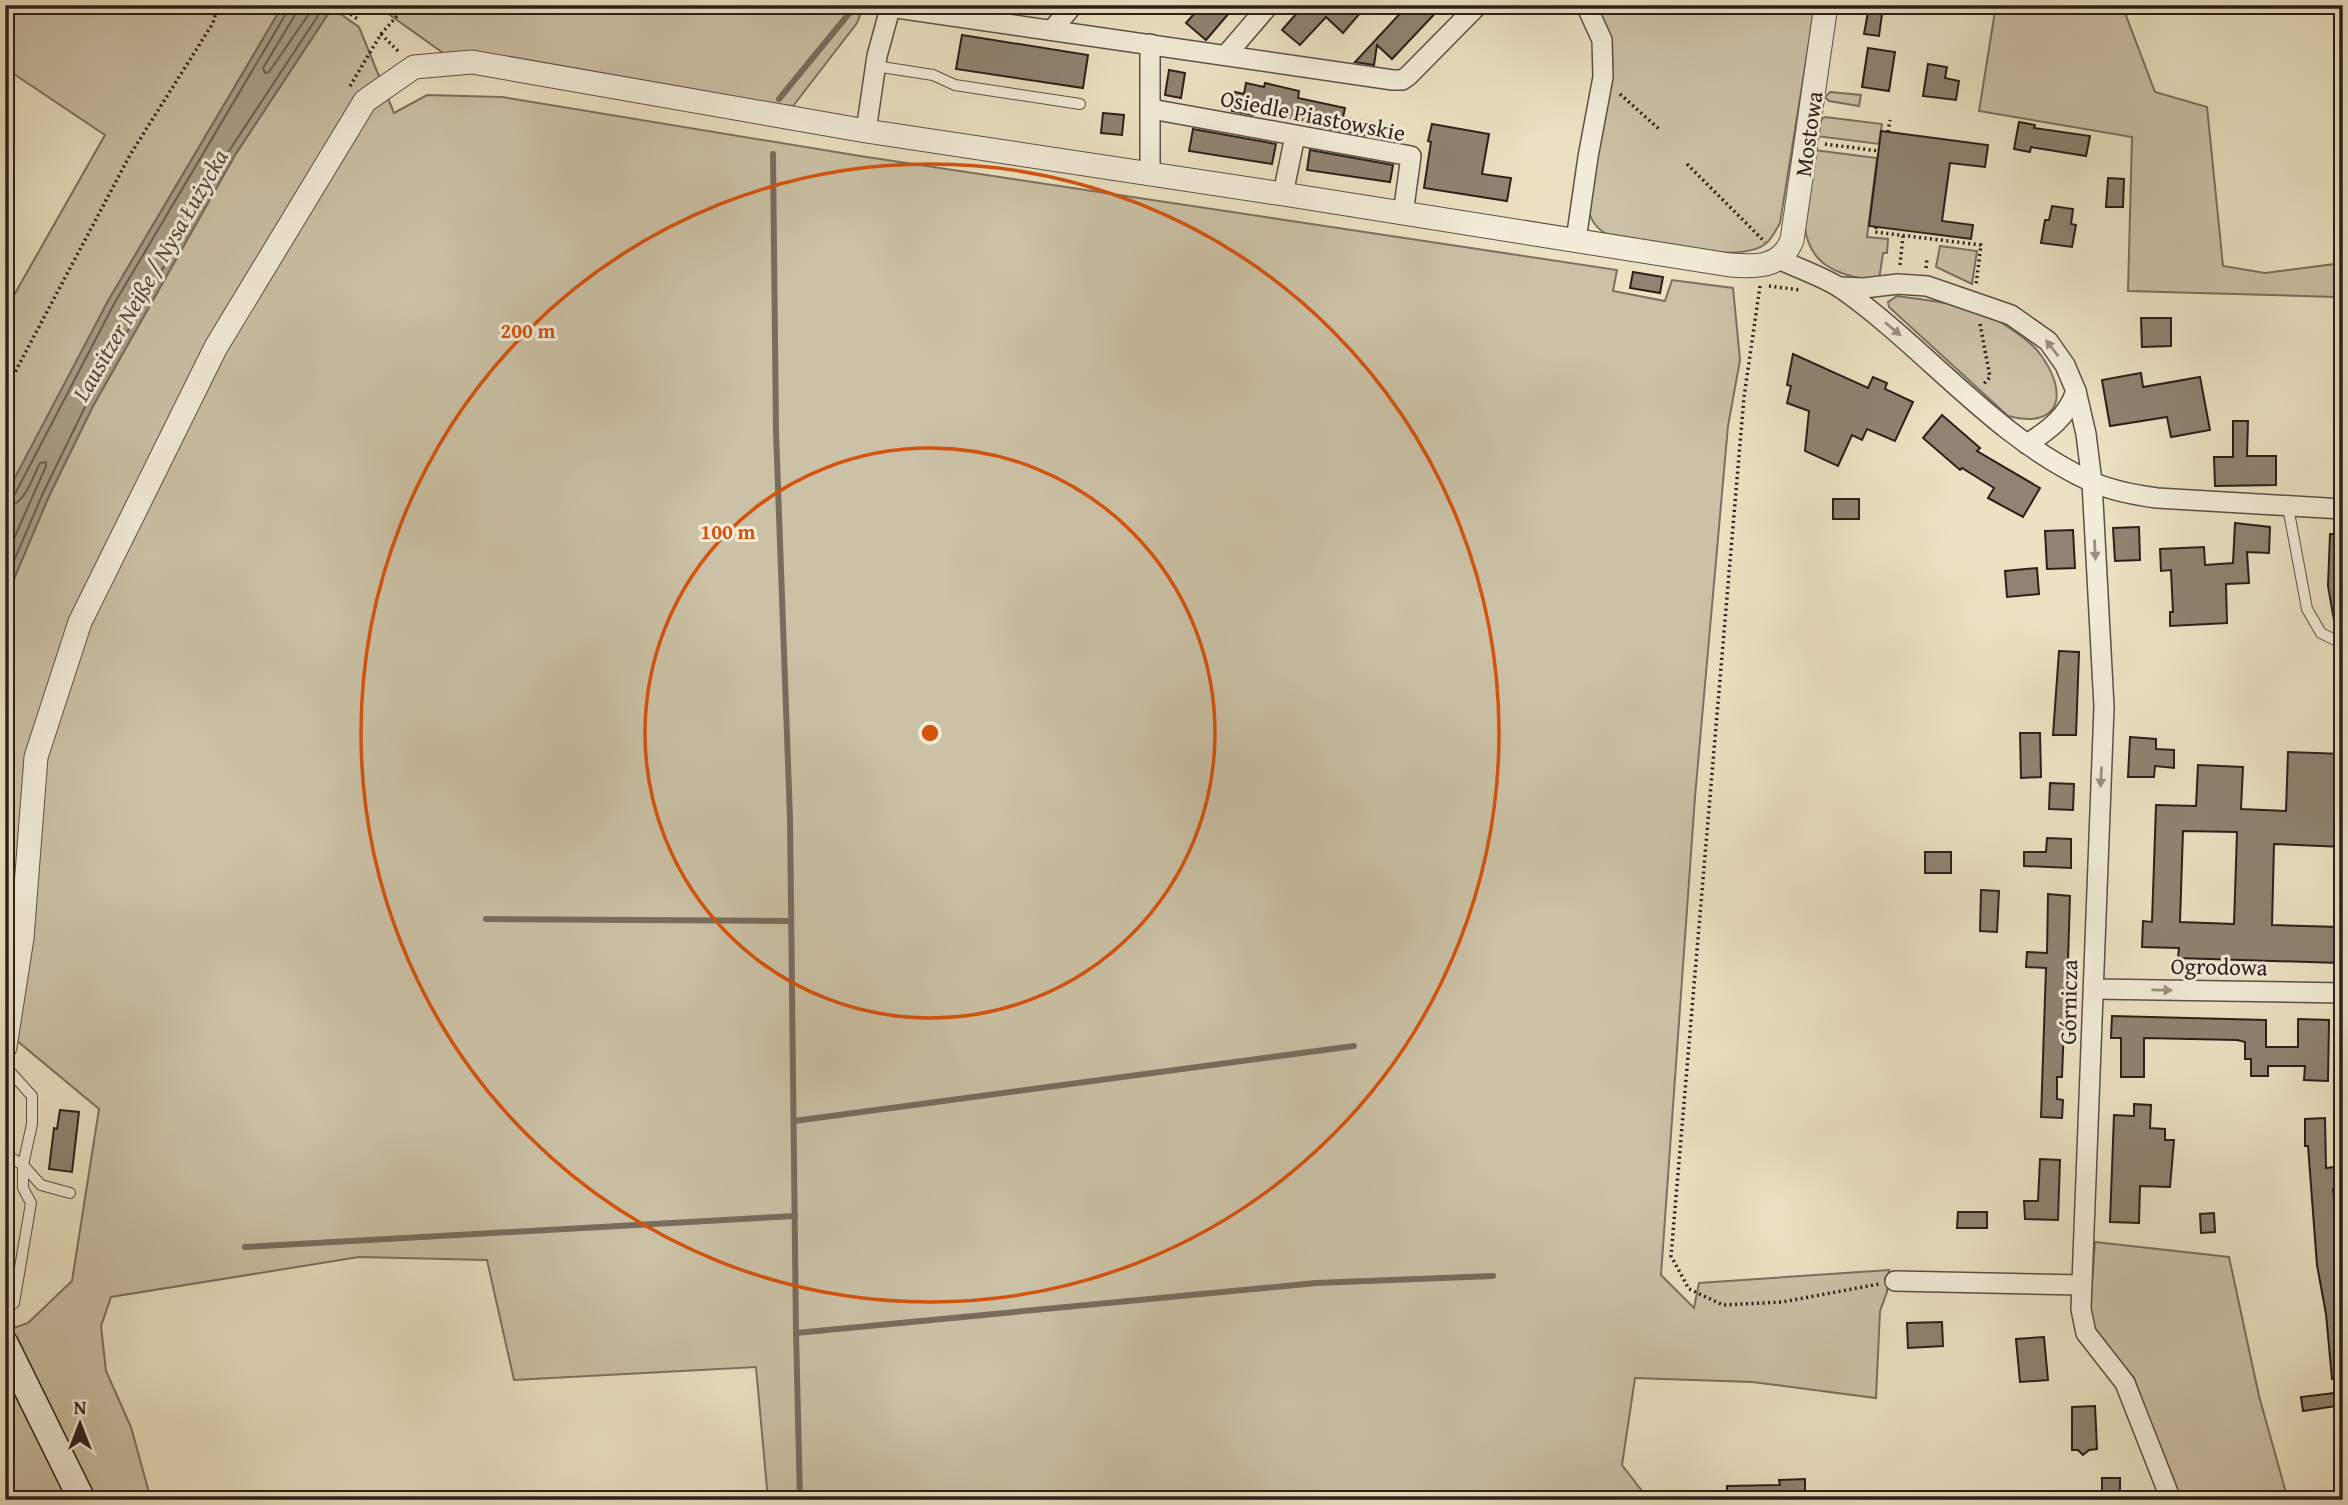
<svg xmlns="http://www.w3.org/2000/svg" width="2348" height="1505" viewBox="0 0 2348 1505" font-family="'Gentium Book Plus',serif">
<rect width="100%" height="100%" fill="#ebe2c3"/>
<filter id="stains"><feTurbulence type="fractalNoise" baseFrequency=".00286" numOctaves="4"/><feColorMatrix values="0 0 0 0 .2 0 0 0 0 .09 0 0 0 0 .02 0 0 0 .5 -.17"/></filter>
<radialGradient id="worn" r=".72"><stop offset=".6" stop-color="#630" stop-opacity="0"/><stop offset="1" stop-color="#630" stop-opacity=".3"/></radialGradient>
<g fill="#cbc1a6" stroke="#7c7060" stroke-width="2">
<path d="M5,5h278l-175,296 -103,198v-188l100,-176 -100,-67z"/>
<path d="M376,5h488l-7,18 -64,83 -29,-3 -318,-48z"/>
<path d="M1594,5h221l-35,218c-4,7 -9,18 -16,22 -29,19 -117,-3 -152,-8 -12,-6 -18,-11 -23,-24l22,-175z"/>
<path d="M1996,5h126l33,87 52,15 16,159 42,7 78,-10v168l-7,-134 -208,-6 4,-154 -153,-26z"/>
<path d="M332,8l27,19 35,86 33,-18 75,2 358,59 757,114 -4,21 52,10 7,-21 61,8 7,72 -12,66 -33,371 -34,478 33,33 5,-25 190,-13 -2,22 -7,19 -4,87 -124,-16 -117,-4 -13,87 27,35h-881l-12,-133 -242,13 -27,-120 -128,-3 -248,40 -10,29 5,45 25,56 20,73h-146v-169l23,-8 44,-42 27,-172 -83,-69 -11,28v-468l44,-104 44,-90 142,-251z"/>
<path d="M1830,92l31,3 -2,11 -30,-5 -4,-4z"/>
<path d="M1825,117l57,7 -3,20 -63,-8 3,-15z"/>
<path d="M1814,150l63,8 -10,79 21,2 -1,14h-4l-4,27 -3,2c-15,-4 -33,-6 -47,-15 -40,-24 -21,-80 -15,-117z"/>
<path d="M1940,246l37,5 -5,33 -36,-17z"/>
<path d="M1897,296c36,5 73,8 105,27 12,8 30,19 38,31 28,37 23,76 -32,62l-119,-109 -1,-5z"/>
<path d="M2095,1242l134,15 30,139 29,104h-109l-45,-122 -40,-47 -4,-19z"/>
</g>
<path fill="#aaa08a" stroke="#786c5d" stroke-width="2" d="M283,5h51l-99,150 -142,251 -44,90 -44,104v-101l6,-14 97,-184z"/>
<g fill="none" stroke-linecap="round" stroke-linejoin="round">
<g stroke="#6b6052" stroke-width="2">
<path d="M297,5l-2,10 -32,53 2,5 4,-1 46,-67"/>
<path d="M5,499l10,-5 99,-190 173,-292 1,-7"/>
<path d="M5,507c20,-1 27,-29 35,-44l6,-1v4l-41,93"/>
<path d="M5,582l38,-89 44,-90 142,-252 96,-146"/>
</g>
<g stroke="#786c5d" stroke-width="6">
<path d="M779,99l77,-94"/>
<path d="M773,154l3,278 14,386 6,515 4,167"/>
<path d="M486,919l305,2"/>
<path d="M794,1121l560,-75"/>
<path d="M245,1247l550,-31"/>
<path d="M796,1333l520,-50 177,-7"/>
</g>
</g>
<g fill="#8f8472" stroke="#2c1f1a" stroke-width="2" fill-rule="evenodd">
<path d="M1202,5h34l-30,35 -20,-17z"/>
<path d="M1304,5h63l-24,28 -17,-16 -26,28 -18,-15z"/>
<path d="M1408,5h35l-51,54 -15,-14 -3,20 -19,-3z"/>
<path d="M1868,12l14,2 -3,22 -15,-2z"/>
<path d="M962,35l126,20 -5,33 -127,-19z"/>
<path d="M1868,48l27,4 -6,39 -27,-4z"/>
<path d="M1928,64l19,3 -2,11 14,3 -3,19 -33,-4z"/>
<path d="M1169,70l16,3 -4,25 -16,-3z"/>
<path d="M1246,83l18,4 1,-4 34,8 -1,7 47,10 -2,9 41,8 -2,13 -72,-13 1,-3 -27,-5 2,-10 -31,-5 -2,13 -21,-4 3,-19 9,2z"/>
<path d="M1103,113l21,2 -2,20 -21,-2z"/>
<path d="M2019,122l16,3 -1,3 56,8 -4,20 -55,-9 -1,5 -16,-3z"/>
<path d="M1432,124l57,10 -7,40 29,4 -4,23 -83,-13 7,-46 -3,-1z"/>
<path d="M1193,129l83,15 -4,20 -83,-13z"/>
<path d="M1881,131l107,14 -3,22 -35,-4 -8,58 31,4 -2,14 -102,-13z"/>
<path d="M1310,150l83,15 -3,17 -83,-12z"/>
<path d="M2108,178l16,1 -1,28h-17z"/>
<path d="M2052,206l21,3 -2,15 5,1 -4,22 -31,-4 4,-23h4z"/>
<path d="M1633,272l30,5 -3,16 -30,-5z"/>
<path d="M2141,318h30v28l-29,1z"/>
<path d="M1793,354l75,34 5,-11 14,6 -2,6 28,13 -18,39 -28,-12 -5,11 -10,-5 -14,31 -33,-15 4,-40 -22,-8 4,-17 -4,-1z"/>
<path d="M2141,373l2,14 57,-10 10,53 -39,7 -4,-20 -57,9 -8,-46z"/>
<path d="M1942,415l38,33 -3,3 63,37 -17,29 -35,-19 6,-10 -32,-20 -2,2 -37,-32z"/>
<path d="M2233,421h15l-1,35h29v29l-61,1 -1,-29h19z"/>
<rect x="1833" y="499" width="26" height="20"/>
<path d="M2235,523l35,4 -1,26 -22,-1 2,31 -23,1 1,39 -57,3v-14h3l-2,-42 -10,1 -1,-22 44,-2 1,18 28,-2z"/>
<path d="M2139,527l1,33 -25,1 -2,-33z"/>
<path d="M2073,530l2,38 -28,1 -2,-38z"/>
<path d="M2330,534h13v91l-8,1 -7,-40z"/>
<path d="M2037,568l2,26 -32,3 -2,-26z"/>
<path d="M2059,651l20,1 -3,83h-23z"/>
<path d="M2020,733h20l1,44 -20,1z"/>
<path d="M2130,737l26,2v10l18,1v18l-19,-2 -1,11h-26z"/>
<path d="M2288,752l55,2v93l-69,-3 -2,81 68,2 -1,36 -161,-5 1,-10 -37,-1 1,-26 9,1 4,-117 40,1 2,-41 45,2 -2,42 45,2zM2183,831l54,1 -3,92 -54,-2z"/>
<path d="M2050,783l24,1 -1,26 -24,-1z"/>
<path d="M2047,838l24,1v29l-47,-2v-14h22z"/>
<rect x="1925" y="852" width="26" height="21"/>
<path d="M1981,890l18,1 -2,41 -17,-1z"/>
<path d="M2048,894l22,2 -4,129h-2l-2,52h-5v22l6,1 -1,18 -21,-1 5,-149 -20,-1 1,-15 20,1z"/>
<path d="M2112,1016l154,4v27h32v-28l31,1 -1,61 -24,-1 1,-14h-37v10h-17v-17h-6v-17l-8,-2 -93,-2v39h-23v-39h-10z"/>
<path d="M2134,1104l17,1 -1,23 15,1v11h9l-4,47 -30,-1 -1,37 -29,-1 4,-107 20,1z"/>
<path d="M60,1110l19,2 -7,60 -23,-3 5,-41 3,1z"/>
<path d="M2325,1118l1,50 8,-1 2,22h-3l10,99v91h-11l-6,-65 -9,-49 -9,-119h-3v-27z"/>
<path d="M2040,1159l20,1 -2,60 -33,-1 -1,-18h14z"/>
<path d="M1958,1212h29v16h-30z"/>
<path d="M2214,1213l1,19 -14,1 -1,-19z"/>
<path d="M1942,1322l1,24 -35,2 -1,-25z"/>
<path d="M2044,1337l4,43 -28,2 -4,-43z"/>
<path d="M2343,1392v13l-40,6 -2,-14z"/>
<path d="M2095,1406l2,43 -8,1 -6,5 -5,-5h-6v-43z"/>
<rect x="2102" y="1478" width="18" height="22"/>
<path d="M1805,1479v21h-78v-14l53,-1 -1,-5z"/>
</g>
<g fill="none" stroke-linecap="round" stroke-linejoin="round">
<defs>
<g id="service">
<path d="M875,66l58,9 22,10 125,19"/>
<path d="M2288,507l19,102 14,24 22,11"/>
<path d="M5,1066l27,30v28l-9,41v23l8,15 -17,100 -9,7"/>
<path d="M5,1154l18,11 18,20 29,8"/>
</g>
<g id="minor">
<path d="M890,7l503,73h9l6,-4 70,-71"/>
<path d="M1052,30l21,-25"/>
<path d="M1150,44v130"/>
<path d="M1226,55l43,-50"/>
<path d="M1151,109l260,47 -8,58"/>
<path d="M866,131l11,-75 14,-51"/>
<path d="M1283,194l12,-58"/>
<path d="M1576,240l12,-83 15,-80 -1,-37 -16,-35"/>
<path d="M1779,259c20,10 45,18 63,30 85,60 152,148 248,192 21,10 45,14 67,17l186,11"/>
<path d="M1839,287l25,1 34,-4 29,2 84,29 37,26 17,24 11,26 10,43 6,48 12,225 -23,602 5,24 39,50 46,117"/>
<path d="M2027,444c22,-14 40,-27 49,-53"/>
<path d="M2094,989l249,4"/>
<path d="M1895,1281l186,4"/>
</g>
<path id="tertiary" d="M5,1047l17,-109 14,-181 44,-135 136,-275 149,-246 49,-34 58,-5 394,69 417,63 447,71c26,2 51,3 62,-25l34,-235"/>
<path id="secondary" d="M5,1344l77,156"/>
</defs>
<use href="#service" stroke="#5c5044" stroke-width="12"/>
<use href="#minor" stroke="#5c5044" stroke-width="22"/>
<use href="#tertiary" stroke="#5c5044" stroke-width="25"/>
<use href="#secondary" stroke="#2c1f1a" stroke-width="29"/>
<g stroke="#2c1f1a" stroke-width="3.5" stroke-dasharray="2 3.5" stroke-linecap="butt">
<path d="M337,5l22,15"/>
<path d="M381,34l18,18"/>
<path d="M350,86l31,-52 26,-29"/>
<path d="M1620,94l39,35"/>
<path d="M1888,132l2,-12"/>
<path d="M1825,144l54,7"/>
<path d="M1687,164l78,78"/>
<path d="M1876,227l-1,5 106,13 -5,40"/>
<path d="M1900,265l3,-29"/>
<path d="M1926,268l1,-9"/>
<path d="M1760,286l-16,111 -73,859 18,33 34,16 59,-3 97,-18"/>
<path d="M1769,286l31,4"/>
<path d="M1980,324l10,53 -8,9"/>
<path d="M5,391l125,-236 83,-132 5,-18"/>
</g>
<use href="#service" stroke="#f2ecd8" stroke-width="10"/>
<use href="#minor" stroke="#f2ecd8" stroke-width="19"/>
<use href="#tertiary" stroke="#f2ecd8" stroke-width="23"/>
<use href="#secondary" stroke="#f2ecd8" stroke-width="26"/>
</g>
<defs><path id="oneway-solid" d="M-6-.8H1V-3.2L6.5 0L1 3.2V.8H-6Z" transform="scale(1.75)"/></defs>
<g fill="#999082">
<use href="#oneway-solid" transform="translate(1893 329) rotate(40)"/>
<use href="#oneway-solid" transform="translate(2052 348) rotate(-128)"/>
<use href="#oneway-solid" transform="translate(2095 550) rotate(87)"/>
<use href="#oneway-solid" transform="translate(2101 777) rotate(93)"/>
<use href="#oneway-solid" transform="translate(2162 990) rotate(1)"/>
</g>
<g fill="none" stroke="#d5530d" stroke-width="3.5">
<circle cx="930" cy="733" r="285"/>
<circle cx="930" cy="733" r="569"/>
</g>
<g text-anchor="middle" dominant-baseline="central" stroke-width="6" stroke-linejoin="round" paint-order="stroke">
<g font-size="23" fill="#2c1f1a" stroke="#f2ecd8">
<text transform="translate(1313 115) rotate(11)">Osiedle Piastowskie</text>
<text transform="translate(1808 134) rotate(-82)">Mostowa</text>
<text transform="translate(2219 966) rotate(1)">Ogrodowa</text>
<text transform="translate(2068 1002) rotate(-89)">Górnicza</text>
</g>
<g font-size="24" font-style="italic" fill="#584c41" stroke="#f2ecd8">
<text transform="translate(150 275) rotate(-60)">Lausitzer Neiße / Nysa Łużycka</text>
</g>
</g>
<circle cx="930" cy="733" r="10" fill="#d5530d" stroke="#f2ecd8" stroke-width="3.5"/>
<g font-size="21" text-anchor="middle" font-weight="bold" fill="#d5530d" stroke="#f2ecd8" stroke-width="6" stroke-linejoin="round" paint-order="stroke">
<text x="528" y="338">200 m</text>
<text x="728" y="539">100 m</text>
</g>
<rect width="2348" height="1505" fill="none" stroke="#ebe2c3" stroke-width="28"/>
<rect x="7" y="7" width="2334" height="1491" fill="none" stroke="#2c1f1a" stroke-width="3.5"/>
<rect x="14" y="14" width="2320" height="1477" fill="none" stroke="#2c1f1a" stroke-width="2"/>
<g transform="translate(80 1424)" stroke="#f2ecd8" stroke-width="5" paint-order="stroke">
<path d="M0-5L12 26L0 18L-12 26Z" fill="#2c1f1a"/>
<text y="-10" font-size="19" font-weight="bold" text-anchor="middle" fill="#2c1f1a">N</text>
</g>
<rect width="100%" height="100%" filter="url(#stains)"/>
<rect width="100%" height="100%" fill="url(#worn)"/>
</svg>
